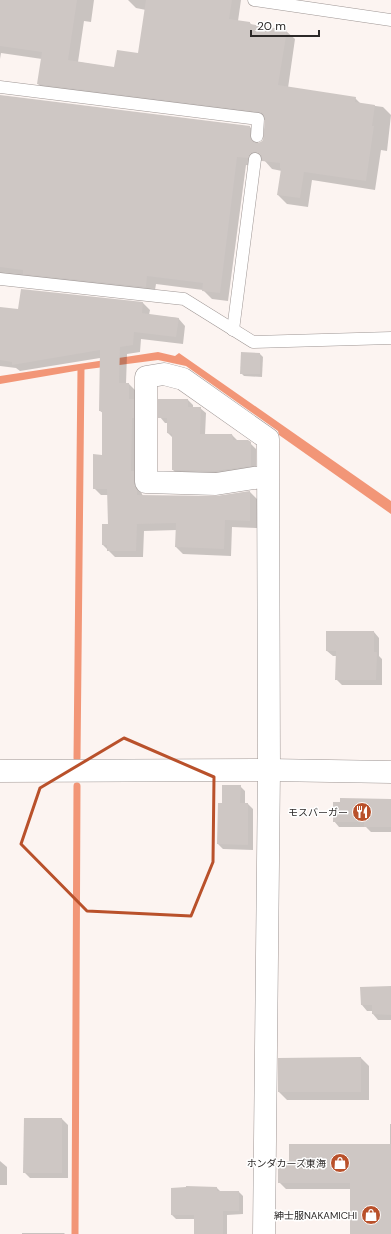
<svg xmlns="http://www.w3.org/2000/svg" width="391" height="1234" viewBox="0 0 391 1234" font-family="'DM Sans','Noto Sans JP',sans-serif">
<rect width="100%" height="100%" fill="#fcf4f1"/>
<path fill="#f29677" d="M158,352l17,4 4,-3 212,148v13l-112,-79 -1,-4 -92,-65 -28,-6 -77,10 -81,14v-8z"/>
<g fill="#0003">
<path d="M0,0h94l-3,22 -7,-1 -6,41 37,6 24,-13 7,-45 -10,-2 -8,-8h113l-3,21 12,2 2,2 34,6 9,8 -7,49 67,10 6,6 22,3 8,8 -4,36 -6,-1 -6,40 -63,-10 -4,27 -21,-3 -9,-9 4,-24 -10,-2 -8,-9 -3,1 -5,6 -10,-2 -18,136 -16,-2 -9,-9 -47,-6 -2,12 -154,-22v-178l250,31 8,8v9l6,-4 2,-20 -219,-28 -9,-8 4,-25 -41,-6 -1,6z"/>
<path d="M22,290l121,13 7,7 -1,5 29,3 7,8 -2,18 -42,-5 -1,13 -13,2 -1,30h3l7,7 4,99 3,6 73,1 34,-5 7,7v29l-25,-1 -1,29 -48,-2 -7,-7 1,-17 -33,1 -1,26h-28l-12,-12 5,-20v-30h-7l-7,-7 9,-32v-43l-3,-2v-53l-80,13 -4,-3 -16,-2v-58l19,2z"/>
<path d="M242,353l18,1 3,3 -1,20 -18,-1 -3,-3z"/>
<path d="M188,400l5,5v3h7l6,5 -1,22h27l5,5 13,3 6,6v22l-78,4 -5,-5v-32l-5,-5v-10h-3l-5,-6z"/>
<path d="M374,632l5,6v18l3,3v26h-40l-6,-6 1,-23h-4l-6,-5z"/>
<path d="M240,786l5,5v13h3l5,5v41l-30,-1 -5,-5 5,-40z"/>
<path d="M391,800v32h-20l-5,-5h-27l-5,-6z"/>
<path d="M391,987v33h-13l-5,-6v-3h-6l-5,-6z"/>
<path d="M361,1058l8,8v34h-82l-8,-8z"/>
<path d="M62,1119l6,6v53h-38l-6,-6z"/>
<path d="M390,1124h1v110h-40v-45h-65l-7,-7 11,-20 100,-17z"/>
<path d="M0,1161l7,6v18h-7z"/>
<path d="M217,1188l4,4h18l4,4v18l-16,1v19h-32v-15h-19l-4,-4z"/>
<path d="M22,1233h42l1,1h-43z"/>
</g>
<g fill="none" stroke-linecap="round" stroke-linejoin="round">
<g stroke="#f29677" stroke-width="7">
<path d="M77,758l4,-390"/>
<path d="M75,1234l2,-448"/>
</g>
</g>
<g fill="#cec7c4">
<path d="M0,0h77l-9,60 46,7 3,-17 21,3 8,-53h86l-3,19 21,3v2l37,6 -9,55 78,12 -1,5 20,3 -3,21h2l-8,55 -62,-9 -4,26 -23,-3 4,-26 -1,-1v-5l-18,-2v-5l-6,-4h-4l-4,6 -11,-1 -17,136 -18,-2 1,-8 -56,-7 -1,11 -123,-13v-4l-23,-3v-172l250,31v13l3,3 3,1 5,-1 2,-2 2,-21 -2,-6 -4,-1 -222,-28 5,-32 -42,-6z"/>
<path d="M21,289l122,13 -1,11 37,5 -3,19 -42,-5 -1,13 -13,2 -1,36h10v16h5v19h-2l-1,53h3v11l3,8v5l79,1 34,-5v30l-25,-1 -1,29 -49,-2 1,-24 -39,1 -1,27h-29v-6h-5v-21h6l-1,-35h-14v-35l9,1v-44h-3l1,-61 -88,15v-3l-12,-2v-53l18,2z"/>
<path d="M241,352l19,1v21h-20z"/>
<path d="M158,399h30v8h13l-1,27h32l1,6h15l3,2v24l-36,5 -43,-1v-36l-5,-1v-15h-9z"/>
<path d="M326,631h48v21h3l-1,28h-41l1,-29h-10z"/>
<path d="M222,785h19l-1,18h8v42l-31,-1 1,-41h4z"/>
<path d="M340,798l51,1v28h-27v-5h-31v-20h7z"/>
<path d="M391,986v29l-19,-1v-9h-11l-1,-18z"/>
<path d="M361,1057v35h-83v-34z"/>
<path d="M24,1118h38v55h-39z"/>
<path d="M289,1144h102v90h-41v-51h-72v-22h11z"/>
<path d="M186,1186l31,1v4h22v20h-16v23h-29v-19h-23v-27l15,-1z"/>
</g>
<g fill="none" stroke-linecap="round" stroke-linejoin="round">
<defs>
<g id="lane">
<path d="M254,0l137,20"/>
<path d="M0,87l258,32 -1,17"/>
<path d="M0,279l184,20 69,43 138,-4"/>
<path d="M233,330l22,-171"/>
</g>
<g id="street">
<path d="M0,771l269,-1 122,2"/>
<path d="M264,1234l5,-464 -1,-331 -85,-60 -19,-5 -18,3v105l70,2 51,-8"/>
</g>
</defs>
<use href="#lane" stroke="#9e9694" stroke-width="13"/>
<use href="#street" stroke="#9e9694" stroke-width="23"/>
<use href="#lane" stroke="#fff" stroke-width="12"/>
<use href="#street" stroke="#fff" stroke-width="22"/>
</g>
<path fill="none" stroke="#b9512b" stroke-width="3" stroke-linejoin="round" d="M124,738l90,39 -1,85 -22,54 -104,-5 -66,-67 19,-56z"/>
<defs>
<symbol id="restaurant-disc" viewBox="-11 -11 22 22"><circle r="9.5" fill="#b9512b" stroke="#fff"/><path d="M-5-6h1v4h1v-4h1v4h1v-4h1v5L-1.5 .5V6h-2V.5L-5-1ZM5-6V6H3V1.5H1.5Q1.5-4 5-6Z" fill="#fff"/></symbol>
<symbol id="shop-disc" viewBox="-11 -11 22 22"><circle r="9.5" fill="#b9512b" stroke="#fff"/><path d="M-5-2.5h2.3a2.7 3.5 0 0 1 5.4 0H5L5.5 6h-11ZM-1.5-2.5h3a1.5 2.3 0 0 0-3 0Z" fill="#fff"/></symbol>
</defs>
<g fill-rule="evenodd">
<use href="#restaurant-disc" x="351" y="801" width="22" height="22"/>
<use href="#shop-disc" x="329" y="1152" width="22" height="22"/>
<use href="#shop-disc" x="360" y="1204" width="22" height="22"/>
</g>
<g text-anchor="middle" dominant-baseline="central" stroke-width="3" stroke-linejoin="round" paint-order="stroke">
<g font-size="10" fill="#2c2928" stroke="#fff" text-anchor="end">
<text x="348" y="812">モスバーガー</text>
<text x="326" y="1163">ホンダカーズ東海</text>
<text x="357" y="1215">紳士服NAKAMICHI</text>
</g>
</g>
<path d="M251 30v6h68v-6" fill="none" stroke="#2c2928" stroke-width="2"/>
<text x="257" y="30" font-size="12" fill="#2c2928" stroke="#ffffff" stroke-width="3" paint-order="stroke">20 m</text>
</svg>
